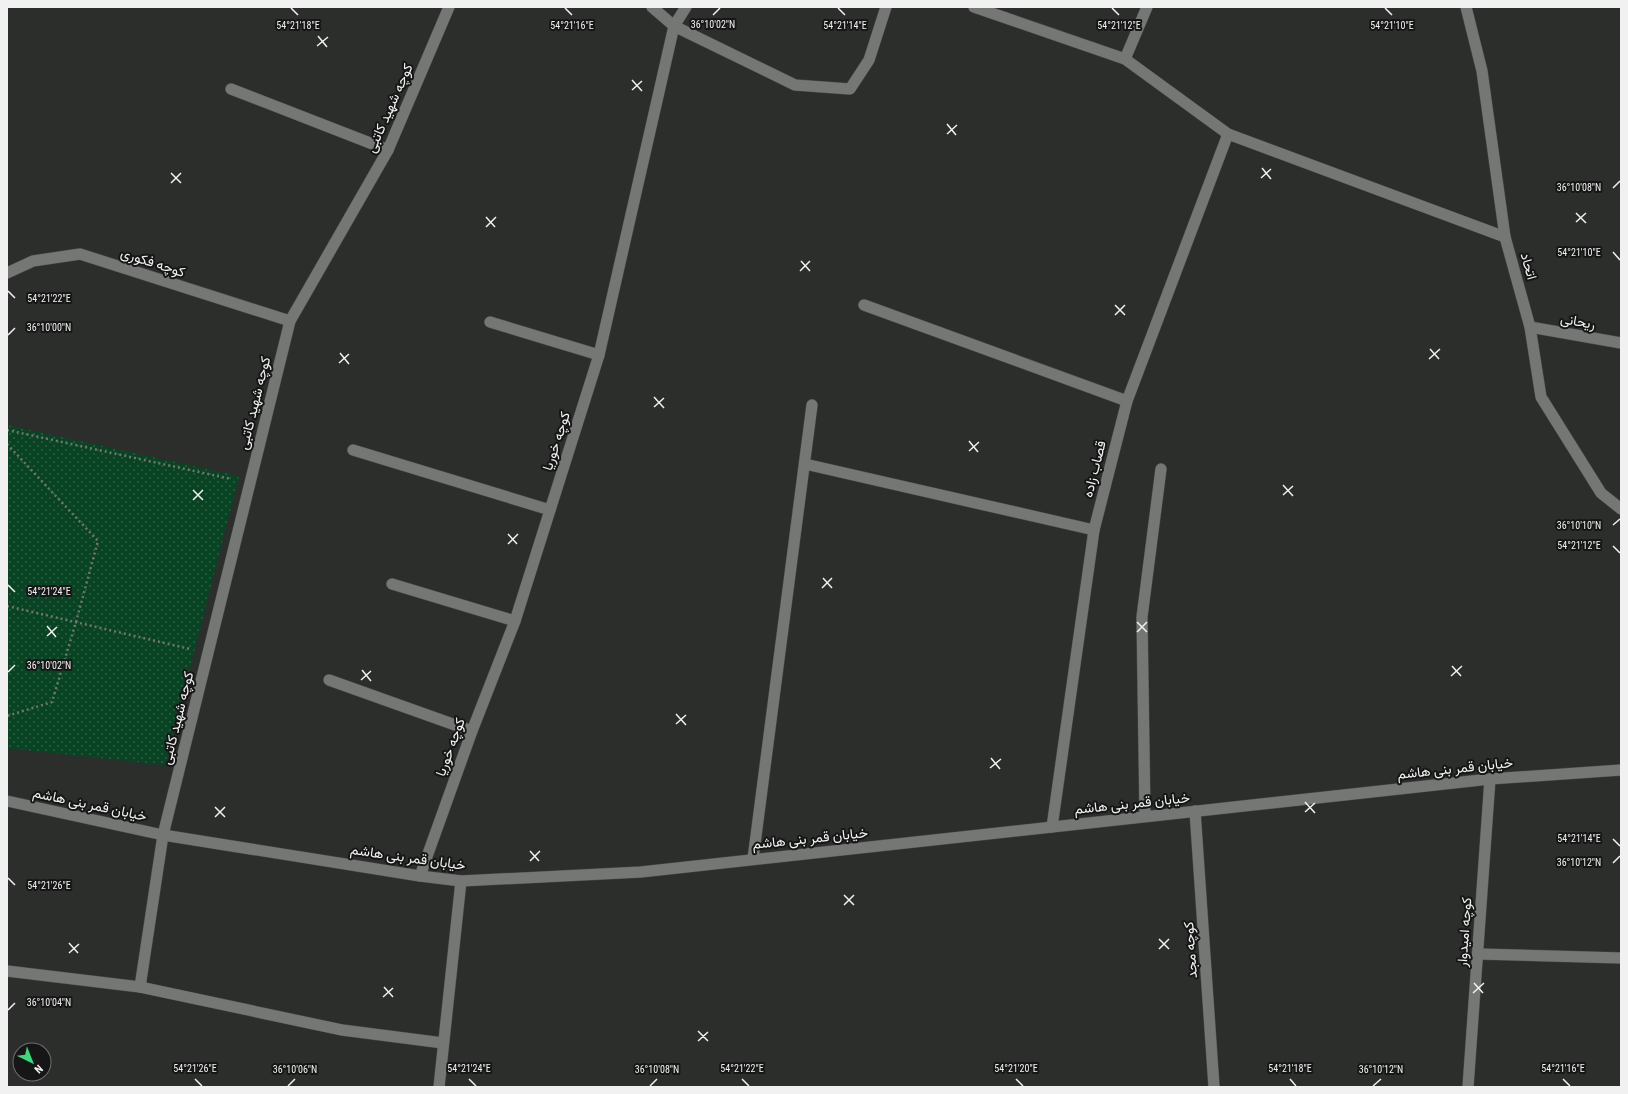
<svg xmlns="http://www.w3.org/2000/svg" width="1628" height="1094" viewBox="0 0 1628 1094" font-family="'Roboto Condensed',Vazirmatn,sans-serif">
<defs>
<pattern id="park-dots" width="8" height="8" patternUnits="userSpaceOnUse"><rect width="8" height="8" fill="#084423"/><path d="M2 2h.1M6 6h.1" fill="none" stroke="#2c5f43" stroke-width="1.8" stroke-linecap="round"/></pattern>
</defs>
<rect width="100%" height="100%" fill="#2c2e2c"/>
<path fill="url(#park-dots)" d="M7,425l232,51 -74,289 -158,-17z"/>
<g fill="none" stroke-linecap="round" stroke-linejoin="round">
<defs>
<g id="service">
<path d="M1125,59l22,-52"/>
<path d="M231,89l157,61"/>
<path d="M864,305l263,96"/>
<path d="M490,322l109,33"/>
<path d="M353,450l197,60"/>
<path d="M805,464l289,66"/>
<path d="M392,584l123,37"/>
<path d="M329,680l143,51"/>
<path d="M1145,816l-3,-199 19,-148"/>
<path d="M753,859l59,-454"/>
<path d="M1478,954l143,4"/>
<path d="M7,971l133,16 202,43 101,13"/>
<path d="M140,987l23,-152"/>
</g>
<g id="minor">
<path d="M652,7l22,19 121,59 55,4 19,-29 17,-53"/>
<path d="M974,7l151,52 103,75 277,103"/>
<path d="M1466,7l16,64 23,166 25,90 11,70 60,96 20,16"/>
<path d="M7,273l26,-12 47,-7 210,67"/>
<path d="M1530,327l91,16"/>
<path d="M1195,811l19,276"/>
<path d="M1052,827l42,-297 33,-129 101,-267"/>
<path d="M163,835l127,-514 98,-171 61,-143"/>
<path d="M420,876l52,-145 43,-110 84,-266 75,-329 12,-19"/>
<path d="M439,1087l22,-206"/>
<path d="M1468,1087l22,-308"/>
</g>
<path id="tertiary" d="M7,801l156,34 257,41 41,5 180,-9 849,-93 131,-9"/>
</defs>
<use href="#service" stroke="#494b4a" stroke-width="12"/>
<use href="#minor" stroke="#494b4a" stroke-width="12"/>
<use href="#tertiary" stroke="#494b4a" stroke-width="12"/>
<g stroke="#737573" stroke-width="2.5" stroke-dasharray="2 3" stroke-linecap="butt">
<path d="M7,430l224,49"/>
<path d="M7,444l91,97 -22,81 -24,80 -45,14"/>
<path d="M7,606l183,43"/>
</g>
<use href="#service" stroke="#757775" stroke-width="11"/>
<use href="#minor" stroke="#757775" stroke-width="11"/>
<use href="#tertiary" stroke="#757775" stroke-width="11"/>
</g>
<path fill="none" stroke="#f0f1f0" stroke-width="1.5" d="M291,8l7,7M565,8l7,7M838,8l7,7M1112,8l7,7M1385,8l7,7M713,15l7,-7M318,36l9,11M317,46l11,-9M632,80l10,11M632,90l10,-9M947,124l9,11M947,134l10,-9M1262,168l9,11M171,173l10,10M1261,178l10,-9M171,183l10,-10M1613,188l7,-7M1576,213l10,10M486,217l9,10M1576,222l10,-9M486,227l10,-10M1613,252l7,8M801,261l9,10M800,271l10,-10M8,291l7,7M1115,305l10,10M1115,315l10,-10M8,335l7,-7M1430,349l9,10M340,353l9,11M1429,359l11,-10M339,363l10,-9M654,397l10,11M654,407l10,-9M969,441l9,11M969,451l10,-9M1283,485l10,11M193,490l10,10M1283,495l10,-9M193,500l10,-10M1613,525l7,-6M508,534l9,10M508,544l10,-10M1613,546l7,7M823,578l9,10M8,585l7,7M822,588l10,-10M1137,622l10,10M47,626l9,11M1137,632l10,-10M47,636l10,-9M1452,666l9,10M362,670l9,11M8,672l7,-7M1451,676l11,-10M361,680l10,-9M676,714l10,11M676,724l10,-9M991,758l9,11M990,768l11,-9M1305,802l10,11M215,807l10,10M1305,812l10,-9M215,817l10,-10M1613,839l7,7M530,851l9,10M530,861l10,-10M1613,863l7,-7M8,878l7,7M844,895l10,10M844,905l10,-10M1159,939l10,10M69,943l9,10M1159,949l10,-10M69,953l10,-9M1474,983l9,10M384,987l9,10M1473,993l11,-10M383,997l10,-9M8,1010l7,-7M698,1031l10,10M698,1041l10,-9M195,1079l7,7M469,1079l7,7M742,1079l7,7M1016,1079l7,7M1290,1079l6,7M1563,1079l7,7M288,1086l7,-7M650,1086l7,-7M1373,1086l8,-7"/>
<g text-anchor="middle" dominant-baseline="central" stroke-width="4" stroke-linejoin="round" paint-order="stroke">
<g font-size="14" fill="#f0f1f0" stroke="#151615">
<text transform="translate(389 108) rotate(-66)">کوچه شهید کاتبی</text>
<text transform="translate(153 262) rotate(18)">کوچه فکوری</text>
<text transform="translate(1529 266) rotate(74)">اتحاد</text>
<text transform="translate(1578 321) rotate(10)">ریحانی</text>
<text transform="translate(254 403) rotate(-76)">کوچه شهید کاتبی</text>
<text transform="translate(556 441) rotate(-72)">کوچه خوریا</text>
<text transform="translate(1094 469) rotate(-76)">قصاب زاده</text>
<text transform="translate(177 718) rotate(-76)">کوچه شهید کاتبی</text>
<text transform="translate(450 747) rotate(-70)">کوچه خوریا</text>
<text transform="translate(1455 768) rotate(-6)">خیابان قمر بنی هاشم</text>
<text transform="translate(1132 803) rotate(-6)">خیابان قمر بنی هاشم</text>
<text transform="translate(90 804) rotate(12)">خیابان قمر بنی هاشم</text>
<text transform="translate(810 838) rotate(-6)">خیابان قمر بنی هاشم</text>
<text transform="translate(408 857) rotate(8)">خیابان قمر بنی هاشم</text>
<text transform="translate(1464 932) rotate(-86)">کوچه امیدوار</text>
<text transform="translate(1190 950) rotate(-94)">کوچه مجد</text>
</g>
</g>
<g font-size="10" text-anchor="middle" fill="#f0f1f0" stroke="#151615" stroke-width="4" stroke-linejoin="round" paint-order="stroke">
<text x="713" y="28">36°10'02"N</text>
<text x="298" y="29">54°21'18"E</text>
<text x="572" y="29">54°21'16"E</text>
<text x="845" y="29">54°21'14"E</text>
<text x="1119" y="29">54°21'12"E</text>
<text x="1392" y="29">54°21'10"E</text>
<text x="1579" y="191">36°10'08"N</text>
<text x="1579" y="256">54°21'10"E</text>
<text x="49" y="302">54°21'22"E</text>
<text x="49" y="331">36°10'00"N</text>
<text x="1579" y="529">36°10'10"N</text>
<text x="1579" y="549">54°21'12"E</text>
<text x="49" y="595">54°21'24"E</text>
<text x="49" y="669">36°10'02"N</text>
<text x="1579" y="842">54°21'14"E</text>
<text x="1579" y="866">36°10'12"N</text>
<text x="49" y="889">54°21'26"E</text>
<text x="49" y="1006">36°10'04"N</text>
<text x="195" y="1072">54°21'26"E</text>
<text x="469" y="1072">54°21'24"E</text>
<text x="742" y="1072">54°21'22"E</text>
<text x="1016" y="1072">54°21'20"E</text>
<text x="1290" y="1072">54°21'18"E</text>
<text x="1563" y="1072">54°21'16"E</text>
<text x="295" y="1073">36°10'06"N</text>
<text x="657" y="1073">36°10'08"N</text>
<text x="1381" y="1073">36°10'12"N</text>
</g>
<rect width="1628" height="1094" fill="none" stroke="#f0f1f0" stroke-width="16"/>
<g transform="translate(32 1062) rotate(137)"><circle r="19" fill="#151615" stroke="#6d6e6d"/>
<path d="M0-3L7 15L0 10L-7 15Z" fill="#3cd77e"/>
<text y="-6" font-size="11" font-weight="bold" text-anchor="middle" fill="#f0f1f0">N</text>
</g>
</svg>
